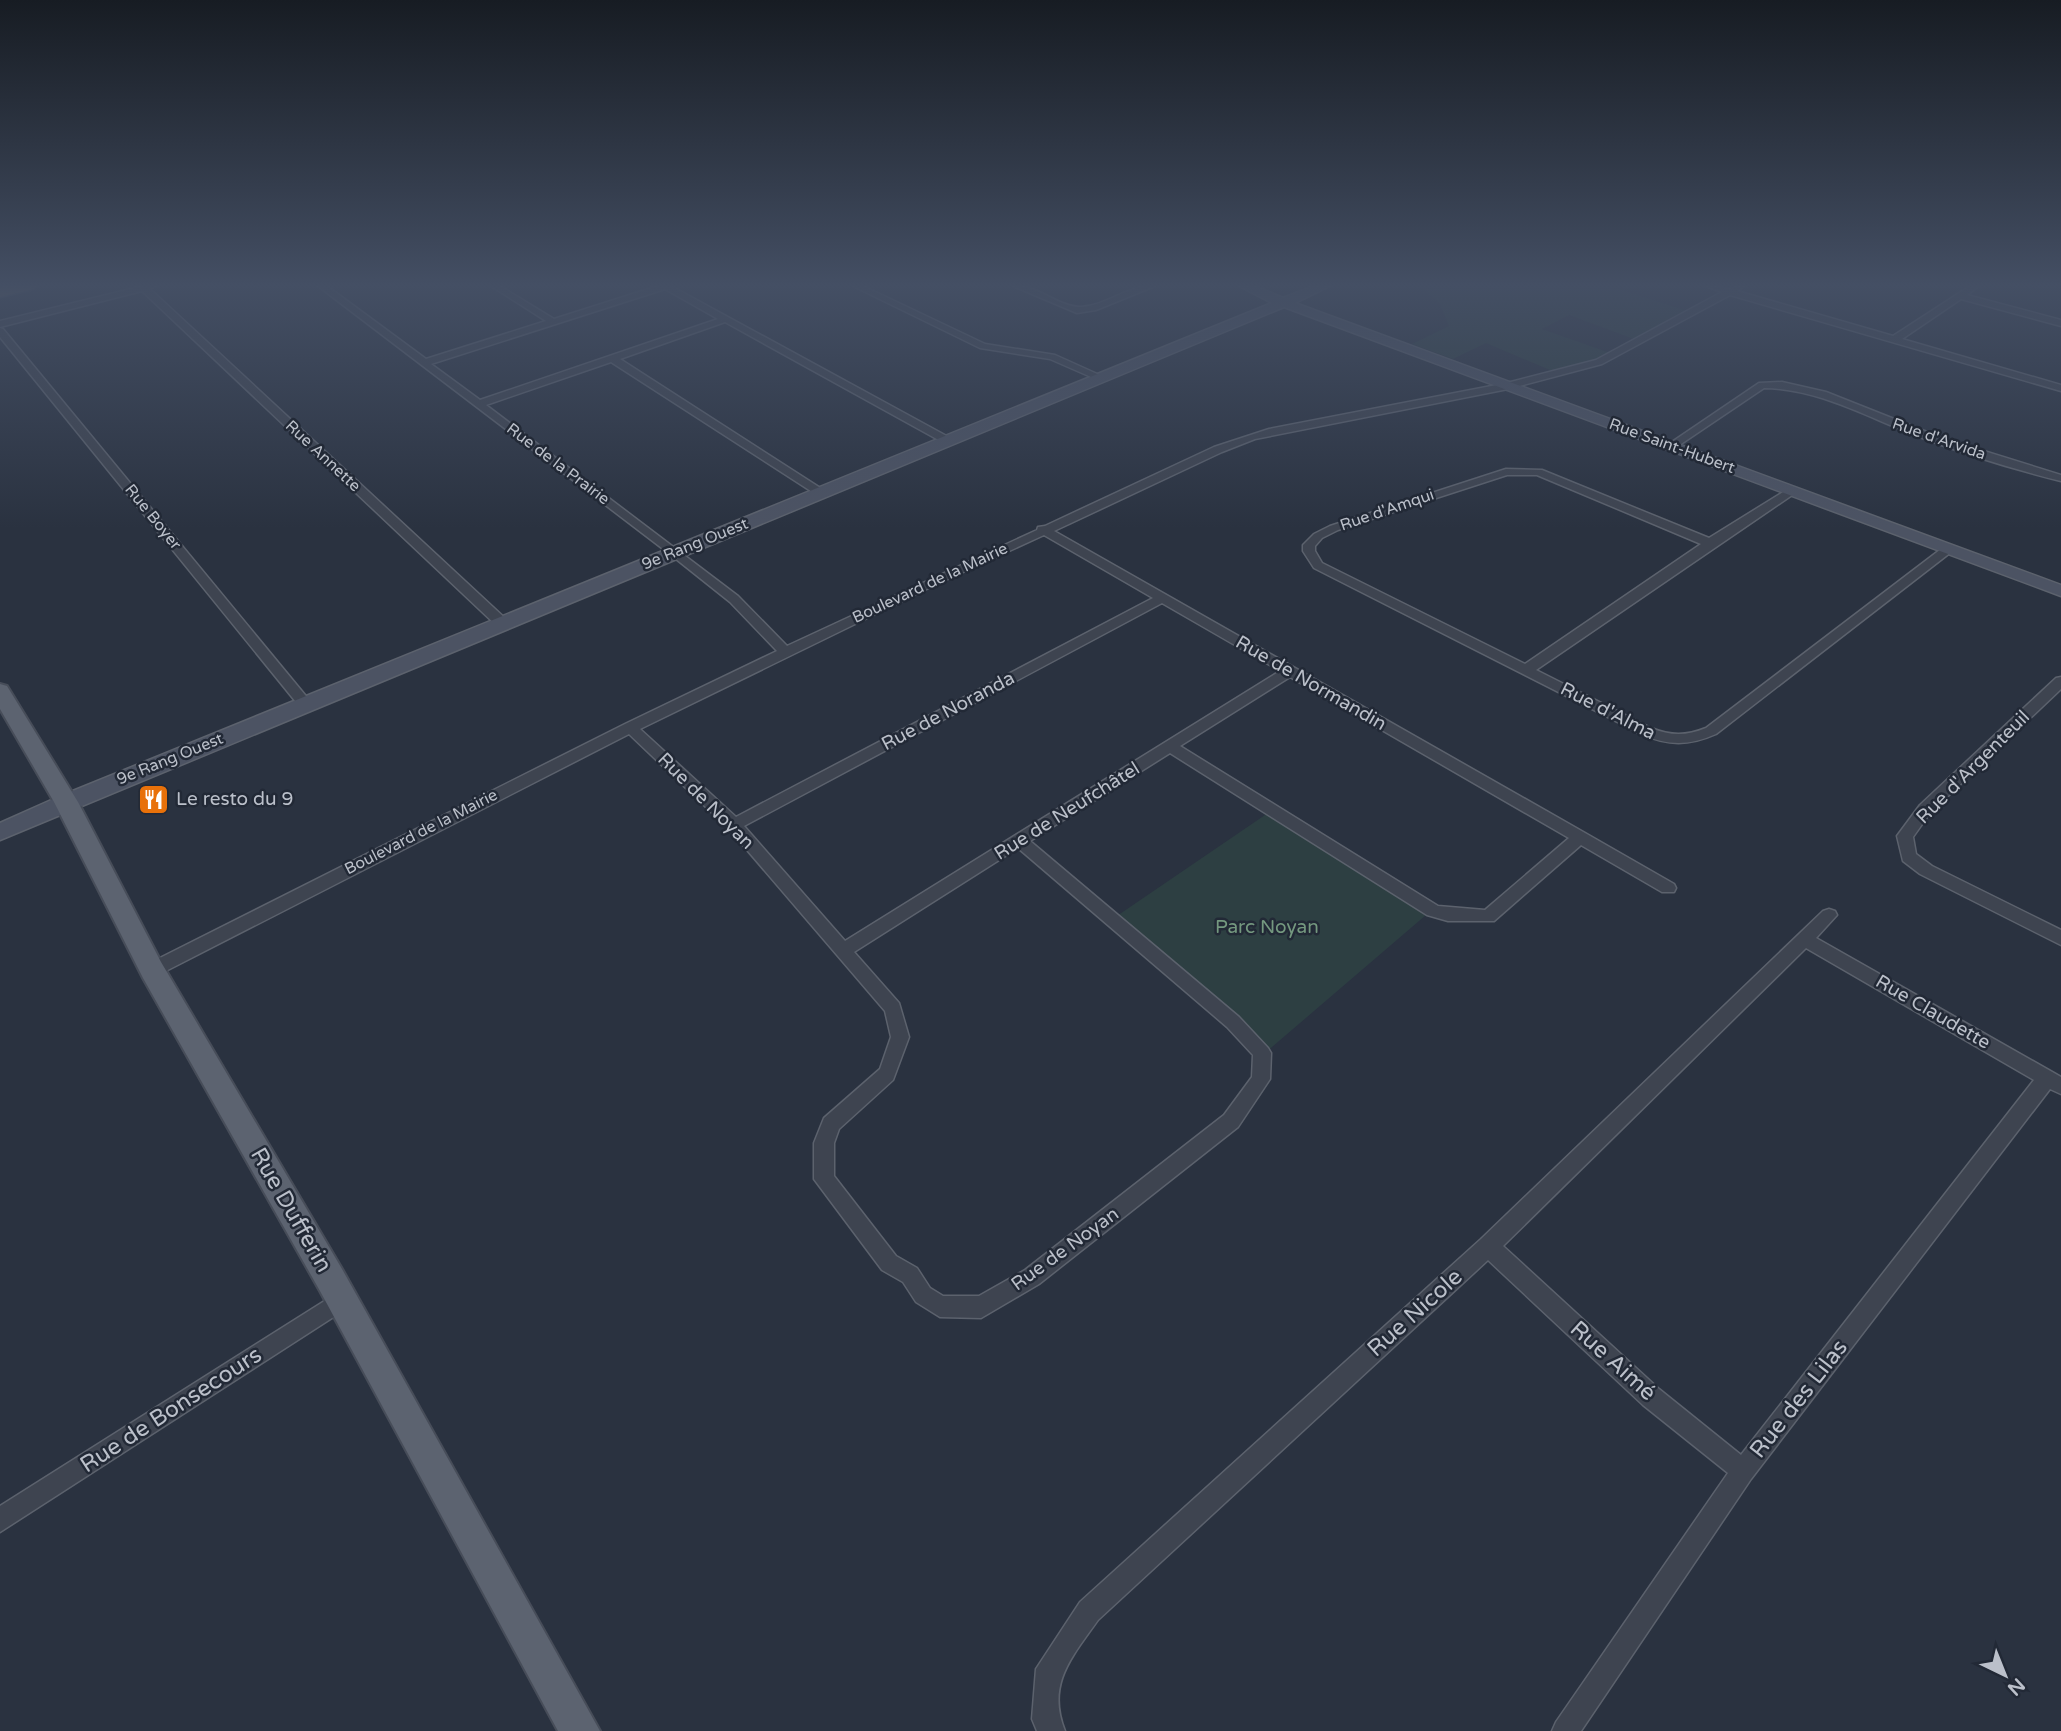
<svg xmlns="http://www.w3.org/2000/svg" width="2061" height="1731" viewBox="0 0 2061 1731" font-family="'Varela Round',sans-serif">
<rect width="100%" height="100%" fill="#2a3240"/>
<g fill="#2d3f42">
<path d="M1419,286h191l80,26 -51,29 -70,-26 -27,14 71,25 -56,19 -71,-30 -33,16 -41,-15 37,-18 -9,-22z"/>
<path d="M1274,809l152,106 -161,138 -154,-133z"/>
</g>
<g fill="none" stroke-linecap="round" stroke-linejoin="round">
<defs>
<g id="street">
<path d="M143,286h13l-6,3 357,331v6h-10l-355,-335 -142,36v-6z"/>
<path d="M318,286h9l99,73 120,-38 -55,-35h9l54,33 104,-33h13l281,153v4h-8l-219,-121 -105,37 205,132v4h-8l-206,-133 -125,43 252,191 49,50 250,-116 1,-3 7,-1 169,-79 55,-18 238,-46 89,-23 126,-68 -16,-6 23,3 15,-3 -7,5 156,45 77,-50h9l-12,9 94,25v6l-100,-27 -59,40 159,46v6l-331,-96 -128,69 -94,25 -253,50 -33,13 -168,79 531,302 89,51 2,4 -2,4h-12l-81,-47 -87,76h-46l-21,-6 -257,-162 -140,88 209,176 29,31 3,5 -1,26 -32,48 -199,157 -58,34 -41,-1 -24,-15 -13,-20 -21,-12 -68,-91v-36l10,-25 56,-49 11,-32 -6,-26 -156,-182 -100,-95 -471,241 -6,2 -6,-2 -3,-5 3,-5 479,-241 152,-73 -47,-49 -59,-47zM665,289l53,30 -238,81 -49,-36zM1044,535l109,63 -417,219 -96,-88 297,-145zM1162,603l118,68 -435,270 -101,-115zM1290,677l279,161 -84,72 -47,-4 -258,-160zM1018,848l209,179 26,28 -1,22 -28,38 -199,155 -46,26h-36l-13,-8 -13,-20 -21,-12 -62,-80v-33l5,-14 54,-49 16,-43 -10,-34 -45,-51z"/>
<path d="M853,286h10l122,58 70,11 51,23 -8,2 -48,-21 -70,-11z"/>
<path d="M1013,286c24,-2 45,21 68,21 26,-1 48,-23 74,-21l-59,24 -19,3z"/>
<path d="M0,328l3,1 307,372 2,3 -2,3h-10l-300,-370z"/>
<path d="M1782,382l44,10 116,46 119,37v6c-48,-12 -97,-27 -144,-45 -50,-19 -98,-47 -153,-48l-89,60 -9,-2 93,-63z"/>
<path d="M1506,469l36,1 167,68 79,-49 10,2 -262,179 115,58c20,8 35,8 55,0l239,-182h8l2,3 -239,185c-27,12 -48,12 -75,0l-327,-166 -11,-17v-6l11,-11 16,-8zM1507,475h30l164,69 -176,120 -203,-101 -7,-12v-5l7,-8 16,-8z"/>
<path d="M2061,677v12l-131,124 -17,24 3,17 16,12 129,64v15l-141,-71 -17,-13 -6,-25 23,-31 136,-127z"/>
<path d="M1829,909l6,2 2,4 -21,23 245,139v17l-11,-5 -299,390 -170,252h-29l4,-9 172,-249 -85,-68 -155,-145 -390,360c-26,37 -52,64 -33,111h-28l-5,-12 4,-50 44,-67 401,-363 342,-328zM1806,948l228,132 -293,375 -82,-66 -156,-143z"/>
<path d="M342,1290l7,3 4,7 -4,7 -349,225v-26z"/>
</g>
<path id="secondary" d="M1239,286h16l28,12 31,-12h16l-35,17 766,282v11l-777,-289 -1284,533v-17l58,-26 1214,-494z"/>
<path id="primary" d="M0,684l7,2 71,116 83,160 181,307 258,462h-42l-238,-440 -177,-313 -89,-176 -54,-93z"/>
<path id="highway" d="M7,286h29l-2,3 -34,8v-10z"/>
</defs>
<use href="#street" stroke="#5c626d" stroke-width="3"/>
<use href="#secondary" stroke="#5c626d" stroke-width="3"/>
<use href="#primary" stroke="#474d59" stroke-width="4"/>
<use href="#highway" stroke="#484f5a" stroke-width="3"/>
<use href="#street" fill="#3e4450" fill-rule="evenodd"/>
<use href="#secondary" fill="#4c5363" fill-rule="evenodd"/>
<use href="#primary" fill="#5c6370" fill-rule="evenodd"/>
<use href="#highway" fill="#756d5c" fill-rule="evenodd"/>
</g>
<linearGradient id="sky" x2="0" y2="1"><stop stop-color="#171c23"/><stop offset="0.54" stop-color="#444f64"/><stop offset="1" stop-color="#444f64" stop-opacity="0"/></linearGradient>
<rect width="2061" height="528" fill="url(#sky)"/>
<defs>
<symbol id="restaurant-square" viewBox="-11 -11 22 22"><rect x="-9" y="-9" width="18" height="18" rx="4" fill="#e8710a" stroke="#222936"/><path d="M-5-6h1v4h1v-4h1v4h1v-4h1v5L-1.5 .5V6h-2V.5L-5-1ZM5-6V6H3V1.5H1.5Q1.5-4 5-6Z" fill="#fff"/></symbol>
</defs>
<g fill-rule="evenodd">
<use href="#restaurant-square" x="136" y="782" width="35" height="35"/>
</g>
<g text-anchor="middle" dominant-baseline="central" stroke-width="5" stroke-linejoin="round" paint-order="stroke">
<g font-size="16" fill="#bbc0ca" stroke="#222936">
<text transform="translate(1939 439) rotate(19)">Rue d'Arvida</text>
<text transform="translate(1672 446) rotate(20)">Rue Saint-Hubert</text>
<text transform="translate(323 456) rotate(43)">Rue Annette</text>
<text transform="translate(558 464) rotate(37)">Rue de la Prairie</text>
<text transform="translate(1387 510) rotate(-19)">Rue d'Amqui</text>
<text transform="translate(153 517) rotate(51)">Rue Boyer</text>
<text transform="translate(695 544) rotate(-22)">9e Rang Ouest</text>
<text transform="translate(930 583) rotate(-25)">Boulevard de la Mairie</text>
<text transform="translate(170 759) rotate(-22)">9e Rang Ouest</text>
<text transform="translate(421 832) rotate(-27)">Boulevard de la Mairie</text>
</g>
<g font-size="19" fill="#bbc0ca" stroke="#222936">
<text transform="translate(1311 683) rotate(30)">Rue de Normandin</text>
<text transform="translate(948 711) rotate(-28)">Rue de Noranda</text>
<text transform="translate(1608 711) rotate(27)">Rue d'Alma</text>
<text transform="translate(1973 767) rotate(-45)">Rue d'Argenteuil</text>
<text transform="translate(706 801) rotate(45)">Rue de Noyan</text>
<text transform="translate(1067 811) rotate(-32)">Rue de Neufchâtel</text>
<text transform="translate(1933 1012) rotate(30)">Rue Claudette</text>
<text transform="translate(1065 1249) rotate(-36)">Rue de Noyan</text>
</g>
<g font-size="19" fill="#bbc0ca" stroke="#222936" text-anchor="start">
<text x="176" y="799">Le resto du 9</text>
</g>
<g font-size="19" fill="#74987f" stroke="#222936">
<text x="1267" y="927">Parc Noyan</text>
</g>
<g font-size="23" fill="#bbc0ca" stroke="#222936">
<text transform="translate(291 1210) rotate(60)">Rue Dufferin</text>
<text transform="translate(1415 1313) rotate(-42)">Rue Nicole</text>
<text transform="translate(1613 1361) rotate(42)">Rue Aimé</text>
<text transform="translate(1799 1399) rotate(-52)">Rue des Lilas</text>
<text transform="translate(171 1410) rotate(-33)">Rue de Bonsecours</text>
</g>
</g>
<g transform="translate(2005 1675) rotate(137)" stroke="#222936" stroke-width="5" paint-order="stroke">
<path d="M0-5L12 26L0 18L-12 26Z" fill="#bbc0ca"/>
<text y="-10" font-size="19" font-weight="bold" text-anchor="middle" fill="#bbc0ca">N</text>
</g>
</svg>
